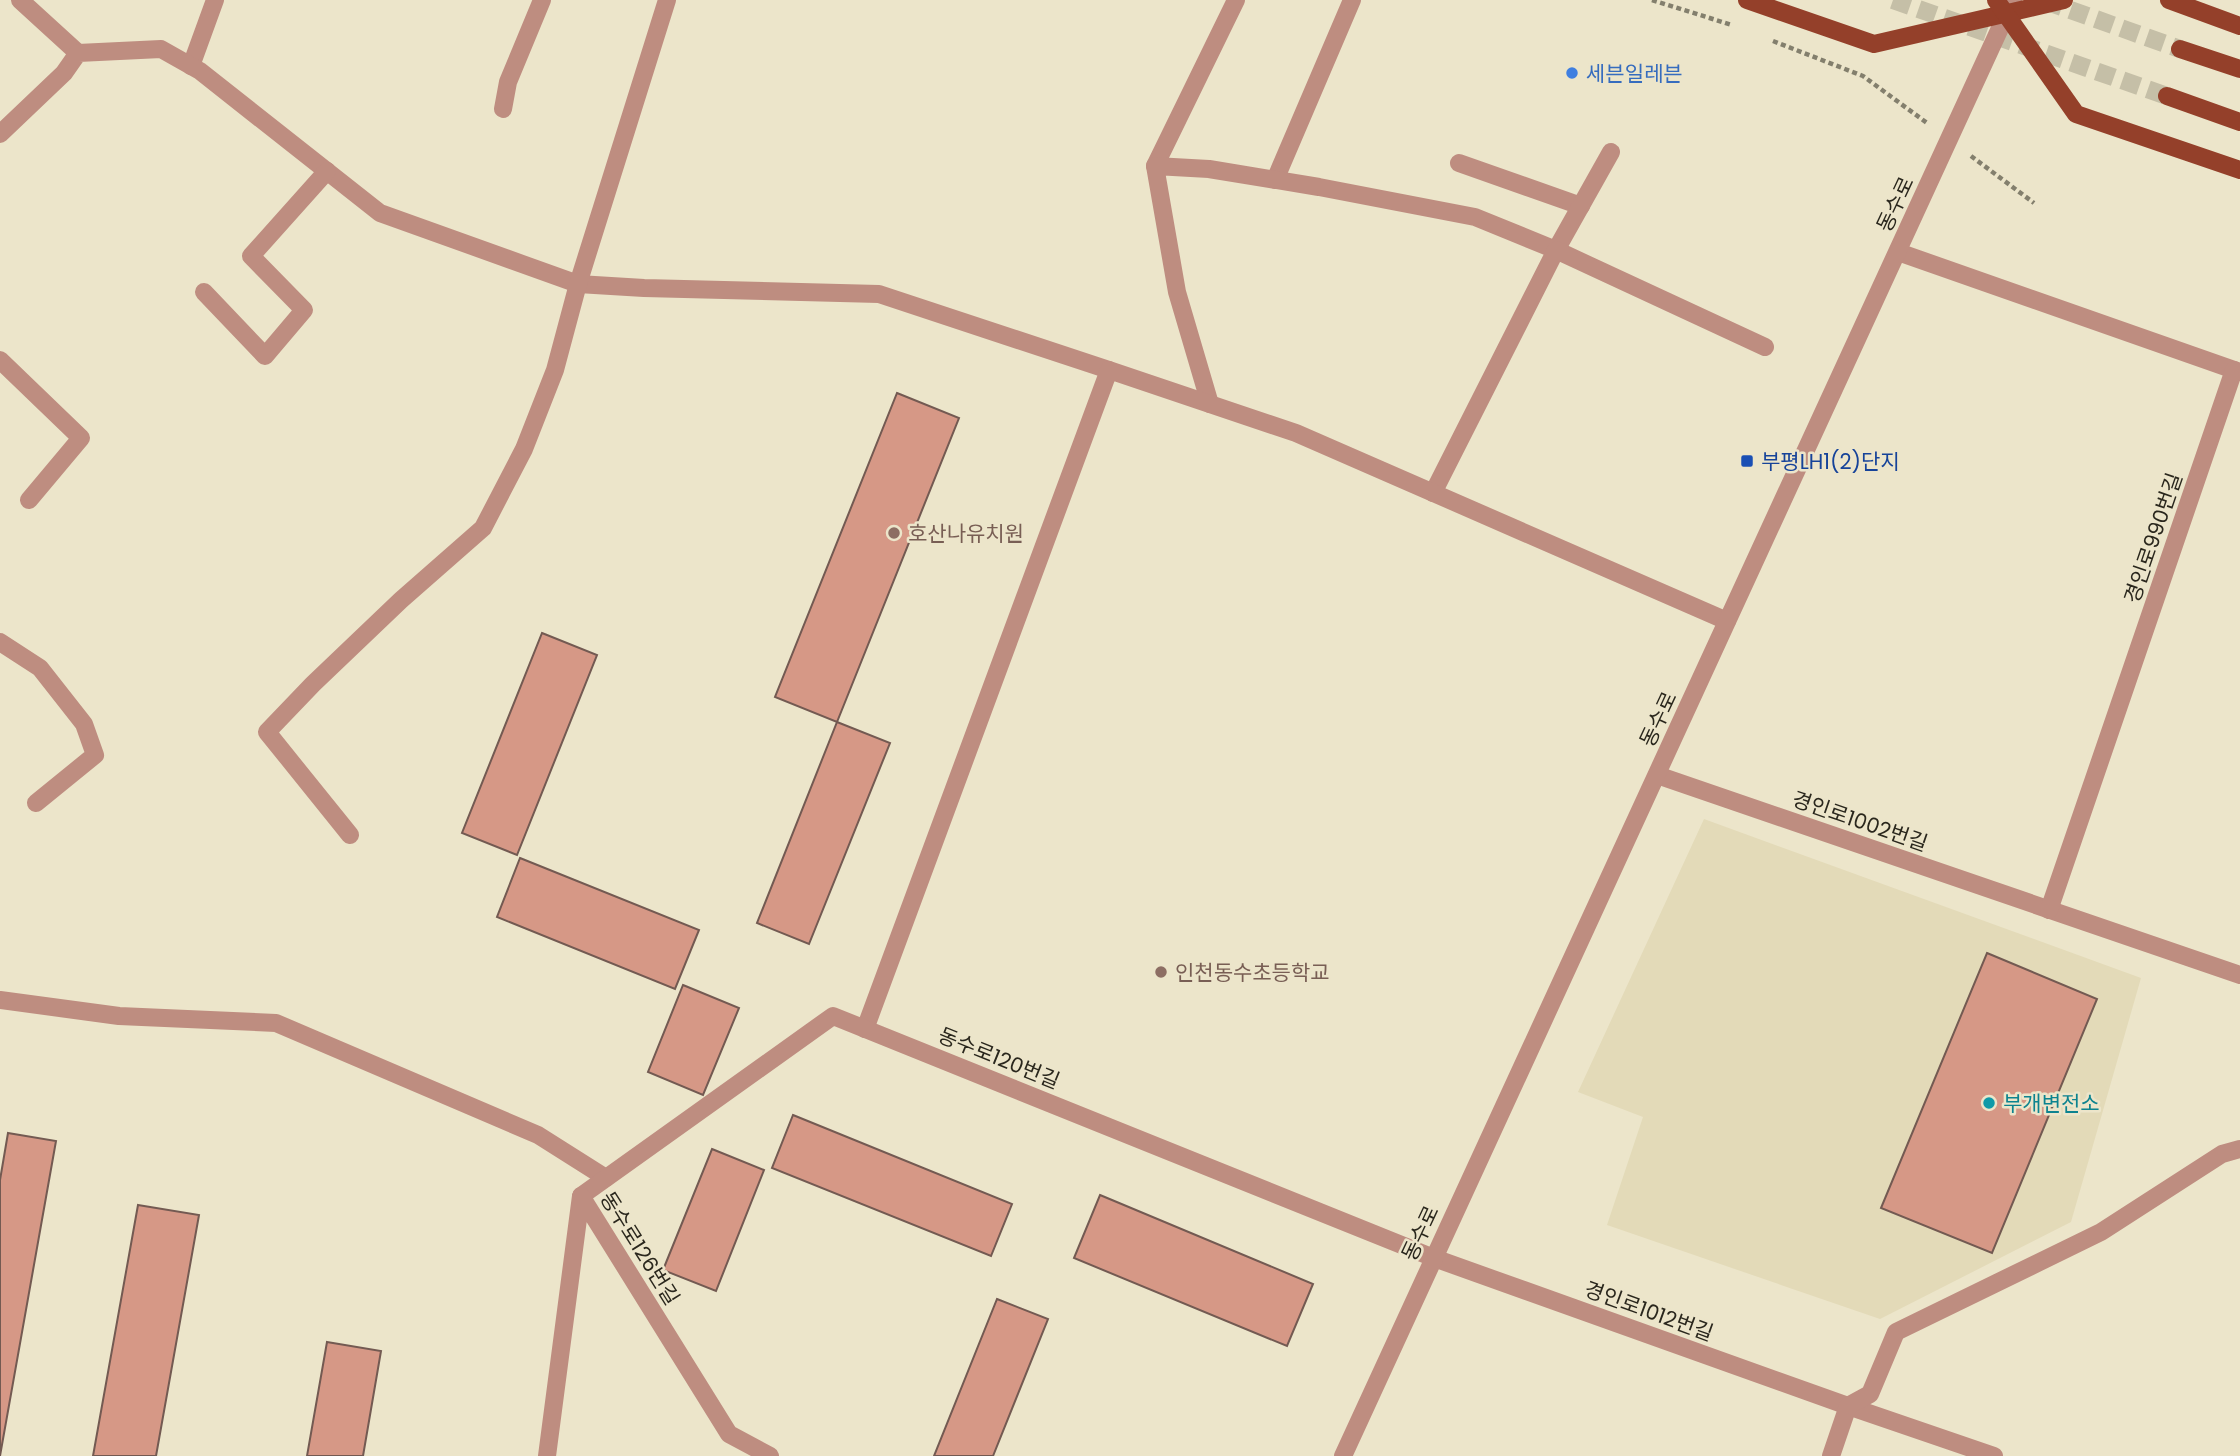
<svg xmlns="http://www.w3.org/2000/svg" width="2240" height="1456" viewBox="0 0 2240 1456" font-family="Poppins,'Noto Sans KR',sans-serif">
<rect width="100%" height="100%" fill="#ece5ca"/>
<path fill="#e3dab8" d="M1704,819l437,159 -70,244 -191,97 -273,-94 36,-108 -65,-25z"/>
<g fill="#d69886" stroke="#735a52" stroke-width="2">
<path d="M897,393l62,25 -122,304 -62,-25z"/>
<path d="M542,633l55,22 -80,200 -55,-22z"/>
<path d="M837,722l53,21 -81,201 -52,-21z"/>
<path d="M520,858l179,72 -24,59 -178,-72z"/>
<path d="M1987,953l110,46 -105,254 -111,-45z"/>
<path d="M683,985l56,23 -36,87 -55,-23z"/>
<path d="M793,1115l219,89 -21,52 -219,-88z"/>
<path d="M8,1133l48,8 -56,315v-276z"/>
<path d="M712,1149l52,21 -48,121 -53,-21z"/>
<path d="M1100,1195l213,89 -26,62 -213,-88z"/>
<path d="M138,1205l61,10 -43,241h-63z"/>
<path d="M997,1299l51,20 -55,137h-59z"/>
<path d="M327,1342l54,9 -18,105h-56z"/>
</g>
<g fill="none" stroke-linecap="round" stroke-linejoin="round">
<g stroke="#c5bfa7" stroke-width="18" stroke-dasharray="18 9" stroke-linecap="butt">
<path d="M1893,0l274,96"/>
<path d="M2045,1l135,48"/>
</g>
<g stroke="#837f6d" stroke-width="4.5" stroke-dasharray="5 3.5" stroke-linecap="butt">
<path d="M1652,0l80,25"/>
<path d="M1773,41l90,35 64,47"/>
<path d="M1971,156l63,47"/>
</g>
<g stroke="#be8d80" stroke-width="18">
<path d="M20,0l58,53"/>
<path d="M191,66l24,-66"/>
<path d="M503,109l5,-27 34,-82"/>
<path d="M0,134l64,-61 14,-20 83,-4 39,22 180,142 198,71 66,4 235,6 230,76"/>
<path d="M1459,163l122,43"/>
<path d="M1155,166l81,-166"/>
<path d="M1275,180l77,-180"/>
<path d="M1898,252l342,120"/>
<path d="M204,292l61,64 39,-46 -53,-54 76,-85"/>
<path d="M0,360l81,78 -52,62"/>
<path d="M1210,404l-33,-112 -22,-126 54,3 110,18 156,30 81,33 55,-98"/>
<path d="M1433,493l123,-243 209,97"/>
<path d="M0,642l40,26 44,56 11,31 -59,48"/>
<path d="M1657,775l583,200"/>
<path d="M350,835l-83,-103 46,-48 88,-84 82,-72 41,-79 31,-79 23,-86 89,-284"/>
<path d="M2049,910l185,-540"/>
<path d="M0,1000l119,16 157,7 262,112 68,43"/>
<path d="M865,1029l244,-659 187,63 431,188"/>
<path d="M581,1196l252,-180 601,242 414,148 146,50"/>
<path d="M547,1456l34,-260 148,238 41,22"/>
<path d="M1343,1456l670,-1456"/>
<path d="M1831,1456l17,-50 22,-12 26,-62 205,-100 121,-78 18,-5"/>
</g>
<g stroke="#94402a" stroke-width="18">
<path d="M1747,0l127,44 190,-44"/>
<path d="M1996,0l80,114 164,56"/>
<path d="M2169,0l71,26"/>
<path d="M2180,49l60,20"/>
<path d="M2167,96l73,26"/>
</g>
</g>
<circle fill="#3f7fe0" stroke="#ece5ca" stroke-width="2.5" cx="1572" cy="73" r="7"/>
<rect fill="#1a4fb4" stroke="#ece5ca" stroke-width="2.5" x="1740" y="454" width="14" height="14" rx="3.5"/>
<g fill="#8d6e63" stroke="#ece5ca" stroke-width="2.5">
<circle cx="894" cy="533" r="7"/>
<circle cx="1161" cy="972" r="7"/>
</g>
<circle fill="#0f9aa8" stroke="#ece5ca" stroke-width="2.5" cx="1989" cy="1103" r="7"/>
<g text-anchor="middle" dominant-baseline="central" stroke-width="5" stroke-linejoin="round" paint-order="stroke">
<g font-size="21" fill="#366cbe" stroke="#ece5ca" text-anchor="start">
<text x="1586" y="73">세븐일레븐</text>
</g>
<g font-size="21" fill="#2a271d" stroke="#ece5ca">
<text transform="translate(1895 204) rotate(-65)">동수로</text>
<text transform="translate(2153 538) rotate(-71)">경인로990번길</text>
<text transform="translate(1658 719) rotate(-65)">동수로</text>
<text transform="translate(1860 821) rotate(19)">경인로1002번길</text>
<text transform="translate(999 1058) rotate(22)">동수로120번길</text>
<text transform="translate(1420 1233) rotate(-65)">동수로</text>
<text transform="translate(640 1248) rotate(58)">동수로126번길</text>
<text transform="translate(1649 1311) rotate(20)">경인로1012번길</text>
</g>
<g font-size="21" fill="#164399" stroke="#ece5ca" text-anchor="start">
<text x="1761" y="461">부평LH1(2)단지</text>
</g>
<g font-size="21" fill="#785e54" stroke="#ece5ca" text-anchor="start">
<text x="908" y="533">호산나유치원</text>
<text x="1175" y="972">인천동수초등학교</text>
</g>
<g font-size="21" fill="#0d838f" stroke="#ece5ca" text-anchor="start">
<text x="2003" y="1103">부개변전소</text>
</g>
</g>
</svg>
